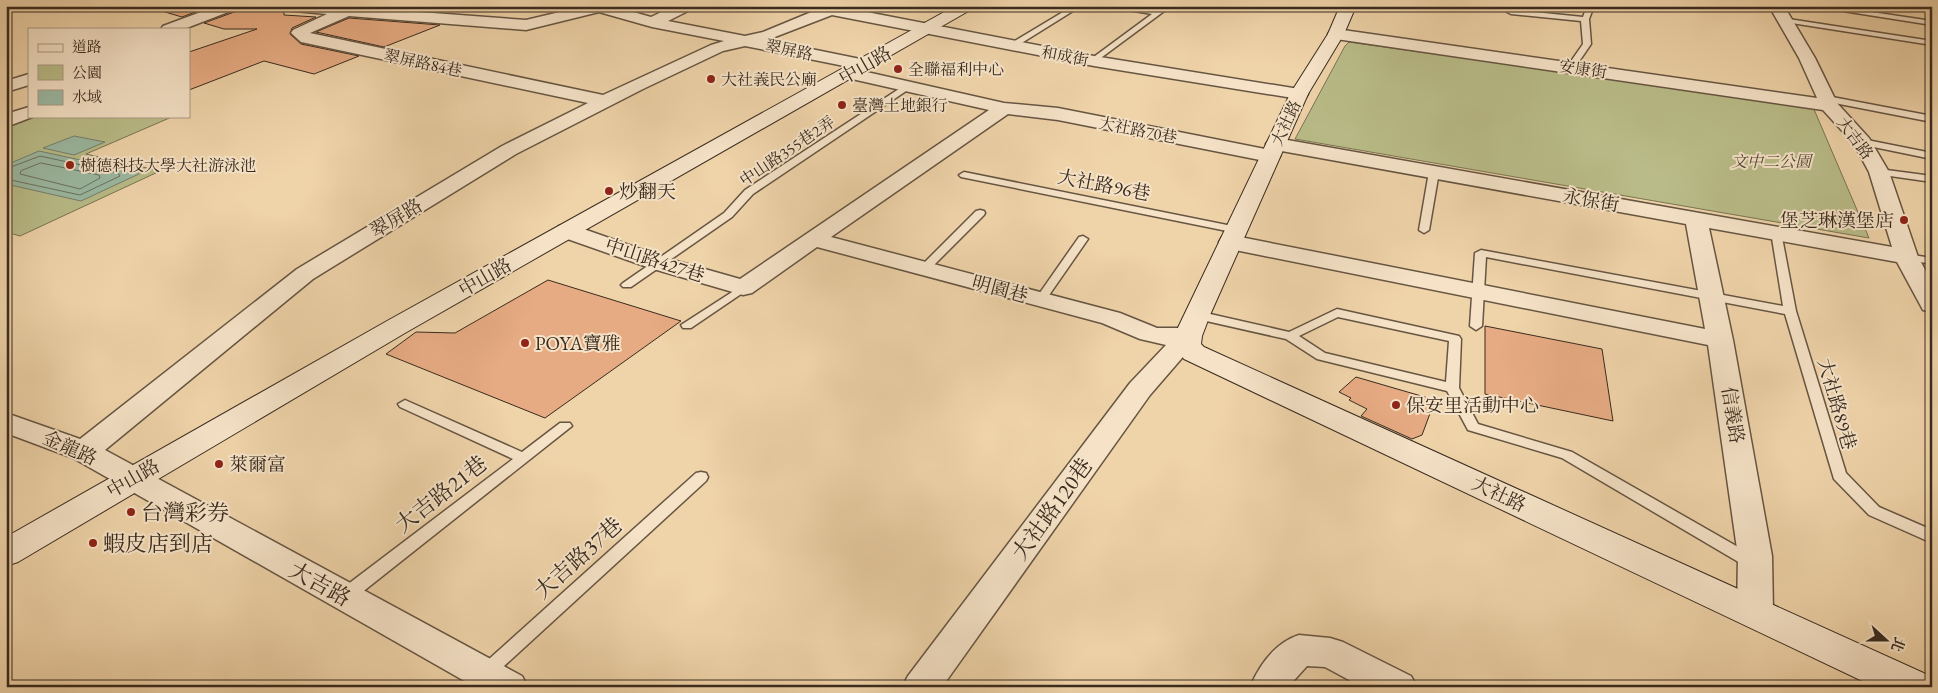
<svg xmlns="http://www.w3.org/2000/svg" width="1938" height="693" viewBox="0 0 1938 693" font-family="'EB Garamond','Noto Serif TC',serif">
<rect width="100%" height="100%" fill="#efd3a9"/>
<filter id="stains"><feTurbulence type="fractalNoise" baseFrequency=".004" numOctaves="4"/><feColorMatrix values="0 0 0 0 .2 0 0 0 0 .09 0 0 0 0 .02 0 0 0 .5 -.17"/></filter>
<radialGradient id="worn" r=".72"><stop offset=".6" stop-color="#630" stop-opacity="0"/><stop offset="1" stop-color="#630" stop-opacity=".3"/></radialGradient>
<g fill="#b9bc88" stroke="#797454">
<path d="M1349,42l464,65 56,131 -574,-99 50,-93z"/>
<path d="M29,116h145l-88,38 74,17 -140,65 -14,-4v-111z"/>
</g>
<g fill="#9bb9a3" stroke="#74806e">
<path d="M74,136l31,6 -31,13 -31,-7z"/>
<path d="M39,151l102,22 -60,28 -75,-17v-19z"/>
</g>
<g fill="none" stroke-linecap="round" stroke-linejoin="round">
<g stroke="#6a7261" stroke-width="1">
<path d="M41,163l58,12 1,3 -20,11 -60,-15 1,-3z"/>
<path d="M6,169l34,-13 78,17 2,3 -40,19 -74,-16"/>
</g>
</g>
<g fill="#e7ab83" stroke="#392b1f">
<path d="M166,6h45l-29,11 -17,-5z"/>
<path d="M240,6h35l2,4 7,2v3l32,2 -24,11 -2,6 11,10 58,12 -45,18 -50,-13 -75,29v-38l68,-23h-33l-20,-6 33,-12z"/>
<path d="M349,18l91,7 -56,22 -68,-15z"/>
<path d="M548,280l133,41 -136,97 -159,-64 30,-22 39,1z"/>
<path d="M1485,326l117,23 11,72 -128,-27z"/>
<path d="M1356,377l79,23 -13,35 -10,4 -51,-23 6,-7 -18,-9 2,-2 -12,-6z"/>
</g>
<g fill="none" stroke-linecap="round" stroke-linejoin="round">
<defs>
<g id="lane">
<path d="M1073,6h8l-66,41 -7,-2z"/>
<path d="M1104,6h21l32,5 6,-5h8l-77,57h-3v-4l61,-45z"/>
<path d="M1509,6h7l-1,4 68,7 4,-11h7l-5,13 2,25 -17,25h-6l-1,-2 16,-23 -2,-23 -70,-7 -4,-2z"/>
<path d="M1811,6h20l101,15v4z"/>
<path d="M1782,18l150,23v4l-147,-23 -4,-2z"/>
<path d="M908,83l7,2 -162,109 -21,23 -101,70h-8l-2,-2 2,-2 101,-70 21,-23z"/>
<path d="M1827,96l105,20v6l-108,-21v-4z"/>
<path d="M1862,139l70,14v6l-73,-15v-4z"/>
<path d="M1434,169l5,3 -10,58 -5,3 -5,-3 10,-58z"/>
<path d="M1879,169l53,7v6l-56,-8 -2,-2z"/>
<path d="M964,172l273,55 5,3 -5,3 -276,-56 -2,-2z"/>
<path d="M980,210l4,1 1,2 -1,2 -56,56h-8l-2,-2 58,-58z"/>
<path d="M1776,229l5,3 15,79 50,162 33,34 53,23v13l-63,-28 -35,-36 -49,-165 -299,-57 -4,69 -6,4 -6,-4 5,-73 6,-3 302,56 -12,-74z"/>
<path d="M1083,236l5,3 -43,62h-8l-2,-2 2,-2 42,-60z"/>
<path d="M1906,254l26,4v6l-30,-5 -2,-2 2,-2z"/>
<path d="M743,285l6,3 -2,2 -56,38h-8l-2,-3z"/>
<path d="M1337,309l122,27 2,3 -2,49 19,36 94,28 187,107 2,4 -2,4 -6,2 -6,-2 -185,-109 -94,-28 -21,-39 -130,-32 -31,-20 -93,-21 -2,-3 6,-4 92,21zM1338,317l111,24 -3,41 -121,-29 -26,-17z"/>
<path d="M405,400l117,52 38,-29h10l2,3 -221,175 -6,1 -6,-1 -2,-5 2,-5 174,-132 -113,-52 -2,-3z"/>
<path d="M701,472l5,1 2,4 -2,4 -215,197 -6,2 -6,-2 -3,-5 3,-5 217,-195z"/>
</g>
<g id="street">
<path d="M217,6h21l-2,3 -52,20h-23l2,-3z"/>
<path d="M277,6h89l-1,2 161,12 59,-14h27l39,11 23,-11h20l-2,3 -24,12 77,15 18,-4 63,-26h21l-1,2 248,48 205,33 6,1 3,4 -3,4 -6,1 -205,-33 -262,-51 -65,25 103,21 2,4 -2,4 -6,1 -119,-24 -22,5 -80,38 -127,65 -203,125 -208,171 417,226 6,11h-53l-402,-229 -67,-25v-20l74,26 217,-170 205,-123 86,-43 -287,-61 -10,-9 2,-3 34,-16 -43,-4 -5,-1zM599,12l53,15 72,14 -13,4 -108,50 -293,-62 39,-17 177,14z"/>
<path d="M1769,6h15l31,52 22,45 32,35 20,34 29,85 14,25v30l-9,-2 -26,-48 -188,-34 24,112 39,216 1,57 -6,10 -12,4 -12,-4 -6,-10 1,-57 -30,-211 -478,-96 -8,-2 -3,-5 3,-5 8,-2 475,94 -19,-105 -410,-74 -7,-2 -3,-4 3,-4 7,-2 616,109 -23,-75 -15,-28 -31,-34 -487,-71 -6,-2 -2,-3 2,-3 6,-2 481,69 -18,-40z"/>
<path d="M849,68l155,35 54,5 212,42 7,2 3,4 -3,4 -7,2 -212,-42 -50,-6 -177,123 289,76 37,15h31l9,3 4,5 -51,59 -208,292h-40l6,-11 222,-293 36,-38 -26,-6 -38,-16 -285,-76 -65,46 -9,2 -93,-27 -91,-32 -3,-5 3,-5 8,-2 8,2 91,32 74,21 249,-169 -146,-33 -3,-4 3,-4z"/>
<path d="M29,74v11l-23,7v-11z"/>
<path d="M29,107v9h6l-29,11v-13z"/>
<path d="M1299,635l31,3 13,4 68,34 6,11h-55l-37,-20 -18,-1 -19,21h-38c10,-23 25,-44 49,-52z"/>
</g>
<g id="secondary">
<path d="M955,6h20l-3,3 -567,324 -387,229 -12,4v-29l381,-216z"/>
<path d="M1340,6h16l-12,28 -36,60 -98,221 -8,21 -1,8 3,3 724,328 4,12h-57l-691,-328 -11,-14 1,-9 116,-242 38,-60z"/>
</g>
</defs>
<use href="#lane" stroke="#665542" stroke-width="3"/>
<use href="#street" stroke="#665542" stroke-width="3"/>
<use href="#secondary" stroke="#392b1f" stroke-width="2"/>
<use href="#lane" fill="#f5e2c7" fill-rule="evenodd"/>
<use href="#street" fill="#f5e2c7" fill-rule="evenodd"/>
<use href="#secondary" fill="#f5e2c7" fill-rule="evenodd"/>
</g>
<g fill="#8f2418" stroke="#f5e2c7" stroke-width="2">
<circle cx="898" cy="69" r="5"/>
<circle cx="711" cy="79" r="5"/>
<circle cx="842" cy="105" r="5"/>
<circle cx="70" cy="165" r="5"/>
<circle cx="609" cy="191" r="5"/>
<circle cx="1904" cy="220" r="5"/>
<circle cx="525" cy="343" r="5"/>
<circle cx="1396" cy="405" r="5"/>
<circle cx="219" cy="464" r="5"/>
<circle cx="131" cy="512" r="5"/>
<circle cx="93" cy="543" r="5"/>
</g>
<g text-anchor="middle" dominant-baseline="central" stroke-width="4" stroke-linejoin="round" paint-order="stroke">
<g font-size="16" fill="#392b1f" stroke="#f5e2c7">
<text transform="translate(789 50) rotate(11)">翠屏路</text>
<text transform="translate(1065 56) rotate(11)">和成街</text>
<text transform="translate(423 63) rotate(12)">翠屏路84巷</text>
<text transform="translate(1583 69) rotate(8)">安康街</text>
<text transform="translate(1286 123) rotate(-65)">大社路</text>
<text transform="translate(1138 130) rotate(11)">大社路70巷</text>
<text transform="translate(1855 138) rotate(53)">大吉路</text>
<text transform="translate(787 151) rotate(-34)">中山路355巷2弄</text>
</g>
<g font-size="16" fill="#392b1f" stroke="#f5e2c7" text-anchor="start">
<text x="908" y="69">全聯福利中心</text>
<text x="721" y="79">大社義民公廟</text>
<text x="852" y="105">臺灣土地銀行</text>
<text x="80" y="165">樹德科技大學大社游泳池</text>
</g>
<g font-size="16" font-style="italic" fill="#534834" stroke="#f5e2c7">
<text x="1771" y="161">文中二公園</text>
</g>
<g font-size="19" fill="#392b1f" stroke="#f5e2c7">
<text transform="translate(865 65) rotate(-30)">中山路</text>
<text transform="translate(1104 185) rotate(11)">大社路96巷</text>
<text transform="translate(1591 200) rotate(10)">永保街</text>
<text transform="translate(396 218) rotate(-31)">翠屏路</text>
<text transform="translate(655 260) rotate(18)">中山路427巷</text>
<text transform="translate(485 277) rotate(-30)">中山路</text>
<text transform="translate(1000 289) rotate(15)">明園巷</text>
<text transform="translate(1837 404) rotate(74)">大社路89巷</text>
<text transform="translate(1733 415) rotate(81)">信義路</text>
<text transform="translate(70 448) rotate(24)">金龍路</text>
<text transform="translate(133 478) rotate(-30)">中山路</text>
<text transform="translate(1499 494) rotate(25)">大社路</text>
</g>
<g font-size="19" fill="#392b1f" stroke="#f5e2c7" text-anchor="start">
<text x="619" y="191">炒翻天</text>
<text x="1894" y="220" text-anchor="end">堡芝琳漢堡店</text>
<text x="535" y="343">POYA寶雅</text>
<text x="1406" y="405">保安里活動中心</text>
<text x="229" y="464">萊爾富</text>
</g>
<g font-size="22" fill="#392b1f" stroke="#f5e2c7">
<text transform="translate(441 494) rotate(-38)">大吉路21巷</text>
<text transform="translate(1052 509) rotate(-54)">大社路120巷</text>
<text transform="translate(578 558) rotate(-42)">大吉路37巷</text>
<text transform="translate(320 584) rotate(29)">大吉路</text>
</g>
<g font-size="22" fill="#392b1f" stroke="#f5e2c7" text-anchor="start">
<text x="141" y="512">台灣彩券</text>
<text x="103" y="543">蝦皮店到店</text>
</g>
</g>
<rect width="1938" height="693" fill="none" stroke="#efd3a9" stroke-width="25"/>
<rect x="8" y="8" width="1923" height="678" fill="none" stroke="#392b1f" stroke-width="2.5"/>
<rect x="12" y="12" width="1913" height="668" fill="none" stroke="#392b1f"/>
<rect x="28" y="28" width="162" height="90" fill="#f5e2c7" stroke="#aa9984"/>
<rect x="38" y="44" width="25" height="8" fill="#f5e2c7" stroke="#aa9984"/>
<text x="72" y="52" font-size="15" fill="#392b1f">道路</text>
<rect x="38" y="65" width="25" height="15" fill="#b9bc88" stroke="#aa9984"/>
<text x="72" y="78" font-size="15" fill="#392b1f">公園</text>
<rect x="38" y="90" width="25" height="15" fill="#9bb9a3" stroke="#aa9984"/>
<text x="72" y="102" font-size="15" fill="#392b1f">水域</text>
<g transform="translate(1886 640) rotate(111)" stroke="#f5e2c7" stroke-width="4" paint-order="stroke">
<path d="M0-4L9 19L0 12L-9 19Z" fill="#392b1f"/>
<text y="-8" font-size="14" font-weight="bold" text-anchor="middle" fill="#392b1f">北</text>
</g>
<rect width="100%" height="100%" filter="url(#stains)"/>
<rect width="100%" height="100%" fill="url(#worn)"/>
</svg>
